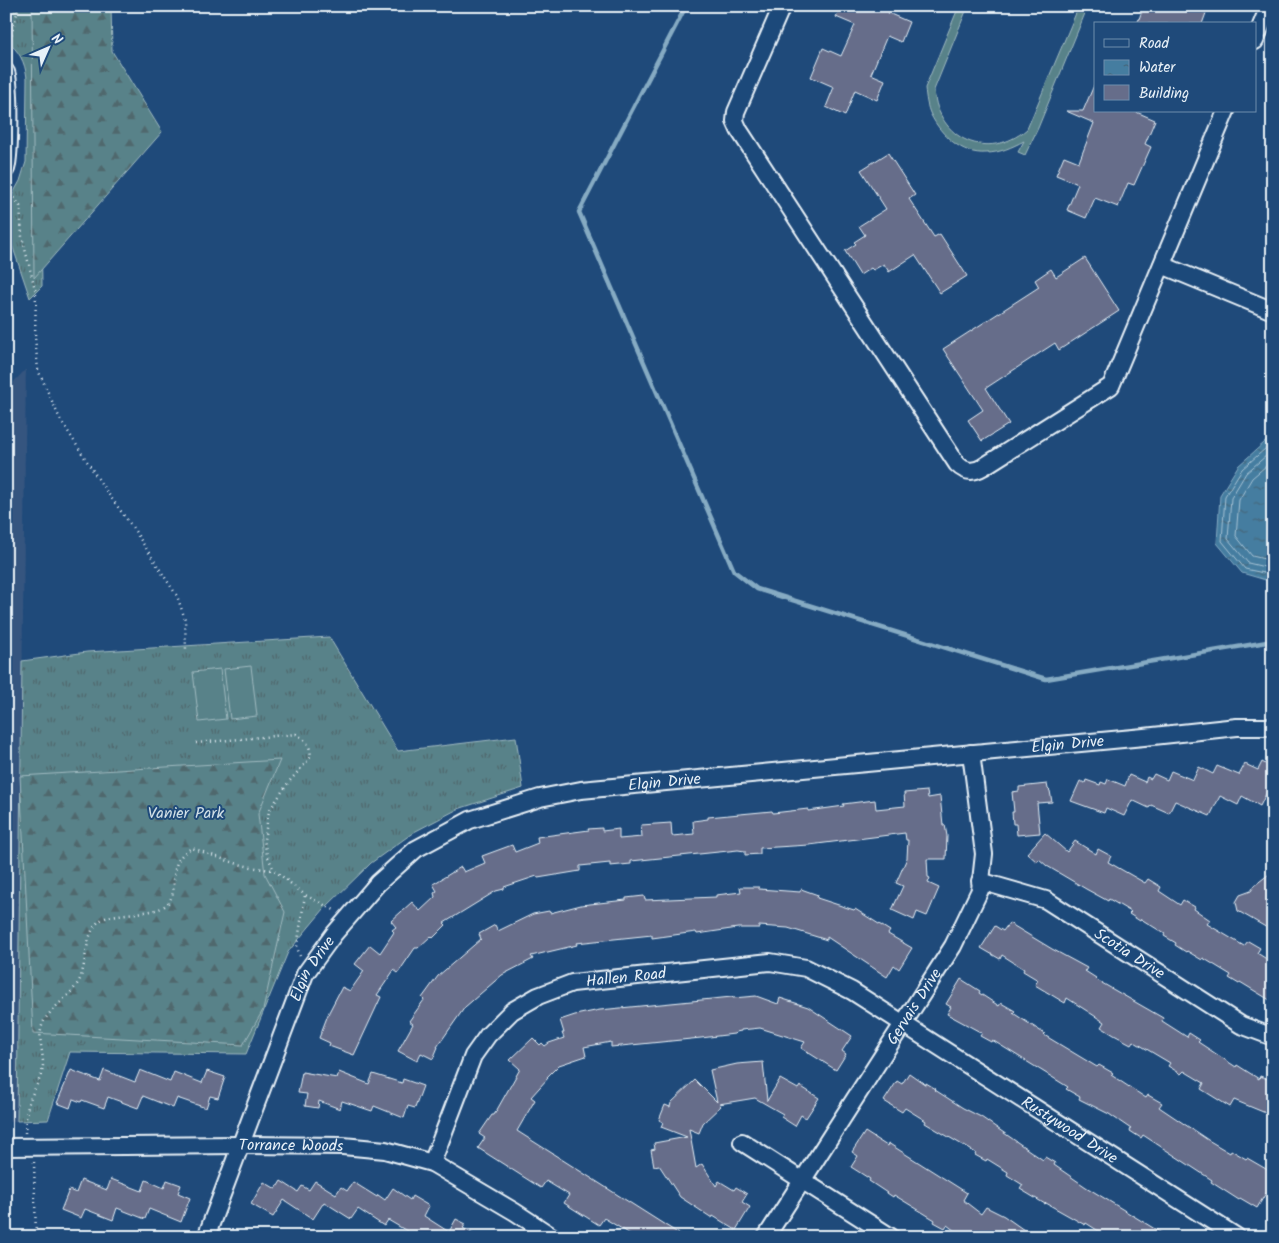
<svg xmlns="http://www.w3.org/2000/svg" width="1279" height="1243" viewBox="0 0 1279 1243" font-family="Kalam,sans-serif">
<defs>
<pattern id="grass-tufts" width="24" height="20" patternUnits="userSpaceOnUse" patternTransform="scale(1.25)"><rect width="24" height="20" fill="#588289"/><path d="M3 7l-1-3M5 7V3M7 7l1-3M15 17l-1-3M17 17v-4M19 17l1-3" fill="none" stroke="#50686d"/></pattern>
<pattern id="forest-firs" width="22" height="20" patternUnits="userSpaceOnUse" patternTransform="scale(1.25)"><rect width="22" height="20" fill="#588289"/><path d="M5 1l3.5 6h-7zM16 11l3.5 6h-7z" fill="#50686d"/></pattern>
<pattern id="water-ripples" width="26" height="14" patternUnits="userSpaceOnUse" patternTransform="scale(1.25)"><rect width="26" height="14" fill="#457da0"/><path d="M2 4q2-2 4 0t4 0M15 11q2-2 4 0t4 0" fill="none" stroke="#456579"/></pattern>
</defs>
<rect width="100%" height="100%" fill="#1f4a7a"/>
<filter id="ink" filterUnits="userSpaceOnUse"><feTurbulence type="fractalNoise" baseFrequency=".02" numOctaves="2"/><feDisplacementMap in="SourceGraphic" scale="10" xChannelSelector="R" yChannelSelector="G"/><feConvolveMatrix kernelMatrix="1 2 1 2 8 2 1 2 1" color-interpolation-filters="sRGB"/></filter>
<g filter="url(#ink)">
<path fill="#34547f" d="M26,369l-9,752 -11,1v-732z"/>
<g fill="url(#grass-tufts)" stroke="#a0bac0">
<path d="M6,6h32l4,280 -12,12 -24,-71v-21l14,-25 6,-19 1,-84c-2,-16 -8,-28 -21,-37z"/>
<path d="M329,637l69,114 118,-14 7,51 -65,21 -44,23 -43,31 -47,46 -36,43 -42,102 -176,-2 -22,68 -31,1 5,-460 65,-9z"/>
</g>
<g fill="url(#forest-firs)" stroke="#a0bac0">
<path d="M32,6h79l1,45 50,81 -128,146z"/>
<path d="M280,760l-22,54 7,60 20,38 -22,98 -20,35 -210,-12 -13,-257z"/>
</g>
<g fill="#588289" stroke="#a0bac0">
<path d="M959,6h9l-34,84c4,50 54,72 93,39l52,-123h9l-50,122 -13,27 -7,-3 6,-11c-12,6 -24,12 -38,12 -24,2 -45,-18 -55,-38 -4,-8 -5,-18 -6,-27z"/>
<path d="M251,666l6,50 -27,3 -6,-50z"/>
<path d="M220,669l6,50 -27,3 -6,-50z"/>
</g>
<path fill="url(#water-ripples)" stroke="#86abc3" d="M1273,435v145l-4,1 -27,-8 -25,-30 3,-48 18,-29z"/>
<g fill="none" stroke-linecap="round" stroke-linejoin="round">
<g stroke="#a7c3d5" stroke-width="1">
<path d="M1273,442l-31,27 -17,27 -3,45 23,28 28,6"/>
<path d="M1273,450l-27,23 -15,25 -3,41 20,24 25,6"/>
<path d="M1273,460l-21,18 -13,22 -3,36 16,20 21,5"/>
</g>
<path stroke="#86abc3" stroke-width="4.5" d="M686,6l-107,206 155,359 23,18 289,90 227,-38"/>
</g>
<g fill="#666d8a" stroke="#e8f1f8">
<path d="M841,6h50l-3,7 21,9 -8,20 -14,-6 -16,38 14,6 -8,20 -22,-10 -10,26 -19,-9 8,-20 -23,-10 12,-29 18,8 14,-31 -19,-8z"/>
<path d="M1144,6h60l-2,5 4,2 -4,11h-65z"/>
<path d="M1095,83v28h39l21,9 -10,24 6,3 -17,38 -6,-2 -10,24 -23,-9 -9,20 -19,-8 11,-26 -22,-9 8,-19 15,6 15,-39 -28,-12h17z"/>
<path d="M888,153l27,42 -6,4 25,38 6,-3 27,42 -27,17 -25,-38 -26,17 -5,-8 -11,6 -2,-2 -11,7 -15,-24 11,-7 -2,-2 11,-7 -6,-9 27,-17 -25,-39z"/>
<path d="M1085,258l34,53 -60,39 -4,-7 -69,45 23,36 -27,17 -14,-21 15,-10 -40,-61 96,-62 -4,-7 16,-11 5,8z"/>
<path d="M1262,762l11,6v24l-5,-2 -8,16 -18,-10 -4,9 -18,-9 -10,20 -35,-15 -6,12 -18,-8 -2,3 -17,-8 -8,16 -18,-8 -2,5 -33,-12 9,-20 5,2 1,-3 14,5 1,-3 5,2 2,-5 17,7 4,-11 16,7 2,-5 4,2 3,-5 13,6 4,-9 22,9 6,-13 14,7 4,-8 22,9 6,-11 13,6z"/>
<path d="M1047,784l1,5 2,2 2,11 -15,1 3,30 -23,2 -1,-11h-3l-1,-12h2l-2,-20 7,-1v-4z"/>
<path d="M927,791l1,7 12,-2 3,29h2l2,11 -1,23h-19l1,18 2,1 -2,5 11,5 -12,28 -10,-4 -3,8 -22,-10 11,-24 -7,-3 11,-25 1,-18h-2l-1,-7 -96,12 -49,3v6l-15,1v-4l-7,-1 -107,11v3l-21,2v-3l-30,3v5l-42,7 -1,-2 -33,11v2l-8,2 -52,32 2,2 -13,13 -2,-2 -13,12h-3l-17,25 -4,-3 -17,25 4,2 -27,58 -25,-9 1,-3 -11,-5 10,-26 13,-25 8,4 14,-20 -9,-7 15,-19 10,8 14,-21 -2,-2 4,-3 -5,-6 21,-19 8,9 15,-14 -1,-4 3,-2 -4,-7 28,-17 3,5 21,-9 -3,-7 30,-11 3,7 23,-9 -1,-6 52,-7 -1,-1 14,-1v3l17,-2v10l23,-2 -1,-12 30,-2 1,13 22,-2 -1,-13 15,-2v-2l64,-6 1,2 35,-4v2l36,-5 -1,-2 32,-4 1,9 29,-3 -1,-13z"/>
<path d="M1045,833l22,19 8,-11 21,13 2,-5 13,7 -3,6 37,21 3,-4 13,8 -2,4 21,14 3,-5 12,7 -1,2 16,11 -3,4 37,22 4,-5 12,7 -3,5 16,10v39l-33,-20 -1,2 -10,-6 2,-3 -28,-17 -1,2 -15,-9 -1,1 -11,-7 1,-2 -12,-7 1,-2 -24,-15 -1,2 -11,-7 2,-2 -22,-13 -1,2 -22,-12 -39,-23 -8,-7 -2,3 -10,-9z"/>
<path d="M1273,871v52l-4,6 -31,-18 -2,-9 4,-7 11,-4 4,-6z"/>
<path d="M740,887h19v2l41,3 1,-3 17,6 -1,3 37,12 1,-1 35,22 -2,3 24,14 -13,21 -5,-4 -7,12 -60,-40v3l-39,-12 -29,-2v2h-21l-41,6 -1,-2 -44,6v-3l-76,8 1,2 -46,11 2,3 -31,16 -37,32 -28,40h1l-5,12 -12,-6 -4,8 -19,-10 15,-27 -4,-3 15,-21 -2,-2 16,-22 43,-37 -2,-5 16,-9 3,6 35,-17 16,-3 1,2 31,-8 45,-5v-2l18,-2 1,4 71,-3v-2l25,-3z"/>
<path d="M1009,923l43,26 35,19 -2,3 11,7 -1,1 68,39 -1,3 25,16 2,-4 11,7 -2,2 38,25 1,-2 22,14 1,-3 13,5v35l-39,-16 -4,7 -29,-18 3,-6 -20,-12 -3,3 -13,-8 2,-3 -37,-22 -2,3 -17,-9 -13,-8 3,-5 -37,-24 -2,5 -30,-18 3,-5 -15,-9 1,-2 -22,-14 -2,4 -19,-11 14,-22 8,5z"/>
<path d="M961,979l19,12 -1,2 20,13 2,-3 14,8 -2,2 32,21 -1,1 53,32 2,-2 14,8 -2,2 35,23 2,-3 14,8 -3,4 49,33 22,13 1,-3 15,9 1,-1 26,15v24l-7,-4 -9,15 -17,-10 -1,2 -28,-18 1,-2 -69,-45 -2,3 -11,-7 1,-2 -22,-15 -30,-15 1,-2 -14,-8 2,-2 -76,-47 -1,2 -11,-6 2,-3 -35,-19 4,-7 -5,-3z"/>
<path d="M756,996l22,8 2,-6 28,9 44,29 -10,15 4,3 -10,16 -35,-22 4,-6 -45,-14 -19,2v1l-5,1 -2,2 -33,4 -90,9v-5l-27,5 2,9 -27,9 -12,12 1,1 -17,19 4,3 -18,31 167,106h-49l-31,-19 -5,7 -35,-22 5,-8 -23,-14 -5,7 -63,-40 7,-10 -6,-4 13,-19h2l26,-46 -10,-9 23,-22 7,7 2,-2 3,3 4,-3 15,-5 -2,-5h2l-4,-13 15,-5 25,-5 132,-13 1,1z"/>
<path d="M763,1062l4,39 13,-22 18,10 2,-3 19,12 -13,20 -5,-3 -6,11 -14,-9 2,-3 -28,-16 -36,6 2,2 -18,17 -4,10 -10,-4 7,39 6,-4 14,22 3,-5 15,9 2,-3 11,7 -5,8 8,5 -14,23 -23,-14 -1,2 -32,-21 -21,-32 -5,1 -3,-16 4,-1 -1,-6 33,-6 -26,-10 2,-5 -4,-2 6,-15 5,2 1,-4 24,-23 22,22 -7,-32 27,-6z"/>
<path d="M71,1070l29,11 4,-11 31,12 5,-12 30,12 4,-10 28,11 5,-12 18,6 -7,21 -8,-2 -4,12 -29,-10 -4,10 -30,-12 -5,12 -30,-11 -4,11 -22,-8 -1,2 -8,-3 -3,9 -13,-5z"/>
<path d="M302,1072l35,6 2,-6 30,12 4,-10 29,9 1,-4 20,7 -8,22 -7,-2 -4,12 -30,-12 -2,5 -30,-10 -2,8 -21,-8 -1,7 -13,-2 2,-12 -9,-1z"/>
<path d="M909,1073l17,12v-2l10,6 -1,1 28,18 18,9 62,43 2,-3 10,6 -1,2 32,22 82,50h-60l-22,-14 -1,2 -39,-22 -1,1 -25,-15 3,-4 -16,-10 1,-3 -21,-13 -1,2 -11,-6 1,-2 -51,-30 1,-2 -21,-13 -3,4 -18,-11 13,-20 5,3z"/>
<path d="M865,1132l22,14 1,-3 79,50 -4,7 18,14 5,-7 18,9 30,21h-71l-16,-12 -2,3 -11,-6 1,-2 -41,-25 -1,2 -24,-16 1,-2 -19,-12 7,-11 -6,-4z"/>
<path d="M111,1179l31,12 4,-11 18,8 3,-8 14,5 -3,8 12,5 -9,24 -32,-13 -4,10 -28,-11 -4,12 -28,-11 -4,9 -20,-8 8,-20 7,3 5,-13 26,10z"/>
<path d="M281,1181l17,11 4,-6 7,4 6,-9 21,13 5,-7 6,4 6,-9 24,15 1,-2 7,5 8,-12 17,12 2,-4 17,10 -5,10 25,16 7,-13 10,5 -3,4 15,9h-61l-29,-17 -4,6 -26,-17 -7,10 -27,-17 -11,17 -29,-19 -11,17 -22,-13 13,-22 12,7z"/>
</g>
<g fill="none" stroke-linecap="round" stroke-linejoin="round">
<defs>
<g id="minor">
<path d="M782,6l-46,106 -1,9 4,9 218,334c8,8 16,9 26,3l128,-81 115,-275"/>
<path d="M1255,41l14,-35"/>
<path d="M6,72c5,14 4,82 0,97"/>
<path d="M1162,265l111,46"/>
<path id="s1" d="M980,881l66,19 195,125 32,12"/>
<path d="M742,1142l149,95"/>
<path id="s2" d="M6,1147l235,-2 102,1 42,4 47,13 83,49 38,25"/>
<path id="s3" d="M432,1163l41,-107 15,-21 24,-24 26,-15 34,-13 198,-21 36,6 46,23 385,246"/>
<path id="s4" d="M206,1237l99,-263 29,-40 44,-51 38,-34 54,-29 70,-22 41,-8 563,-53 93,-10h36"/>
<path id="s5" d="M766,1237l187,-291 27,-56 4,-36 -13,-101"/>
</g>
</defs>
<use href="#minor" stroke="#e8f1f8" stroke-width="20"/>
<g stroke="#e8f1f8" stroke-width="2.5" stroke-dasharray="1 4" stroke-linecap="butt">
<path d="M6,54l13,-48"/>
<path d="M6,185l14,21 2,31 14,56 -1,43 3,34 22,49 44,69 27,37 46,71 8,23 1,31"/>
<path d="M196,743l100,-9c10,6 14,10 15,23l-23,26 -19,28 -5,29 3,15 7,15 31,25 29,15"/>
<path d="M300,956l-3,-9 8,-52"/>
<path d="M25,1133c1,-13 1,-26 7,-38 4,-10 11,-19 11,-31 0,-16 -6,-26 0,-41 6,-14 29,-27 37,-44 7,-17 5,-49 21,-59 14,-9 55,-4 66,-16 15,-16 -4,-41 25,-56 29,10 50,20 82,22"/>
<path d="M34,1162l2,75"/>
</g>
<use href="#minor" stroke="#1f4a7a" stroke-width="16"/>
</g>
</g>
<g text-anchor="middle" dominant-baseline="central" stroke-width="4" stroke-linejoin="round" paint-order="stroke">
<g font-size="16" fill="#e8f1f8" stroke="#1f4a7a">
<text stroke="none"><textPath href="#s4" startOffset="1114">Elgin Drive</textPath></text>
<text stroke="none"><textPath href="#s4" startOffset="709">Elgin Drive</textPath></text>
<text stroke="none"><textPath href="#s1" startOffset="168">Scotia Drive</textPath></text>
<text stroke="none"><textPath href="#s4" startOffset="289">Elgin Drive</textPath></text>
<text stroke="none"><textPath href="#s3" startOffset="295">Hallen Road</textPath></text>
<text stroke="none"><textPath href="#s5" startOffset="274">Gervais Drive</textPath></text>
<text stroke="none"><textPath href="#s3" startOffset="786">Rustywood Drive</textPath></text>
<text stroke="none"><textPath href="#s2" startOffset="285">Torrance Woods</textPath></text>
</g>
<g font-size="16" fill="#d2e0e7" stroke="#1f4a7a">
<text x="186" y="813">Vanier Park</text>
</g>
</g>
<rect width="1279" height="1243" fill="none" stroke="#1f4a7a" stroke-width="25"/>
<rect x="12" y="12" width="1254" height="1218" fill="none" stroke="#e8f1f8" stroke-width="2" filter="url(#ink)"/>
<rect x="1094" y="22" width="162" height="90" fill="#1f4a7a" stroke="#6f8dac"/>
<rect x="1104" y="39" width="25" height="8" fill="#1f4a7a" stroke="#6f8dac"/>
<text x="1139" y="48" font-size="15" fill="#e8f1f8">Road</text>
<rect x="1104" y="60" width="25" height="15" fill="url(#water-ripples)" stroke="#6f8dac"/>
<text x="1139" y="72" font-size="15" fill="#e8f1f8">Water</text>
<rect x="1104" y="85" width="25" height="15" fill="#666d8a" stroke="#6f8dac"/>
<text x="1139" y="98" font-size="15" fill="#e8f1f8">Building</text>
<g transform="translate(48 48) rotate(45)" stroke="#1f4a7a" stroke-width="4" paint-order="stroke">
<path d="M0-4L9 19L0 12L-9 19Z" fill="#e8f1f8"/>
<text y="-8" font-size="14" font-weight="bold" text-anchor="middle" fill="#e8f1f8">N</text>
</g>
</svg>
